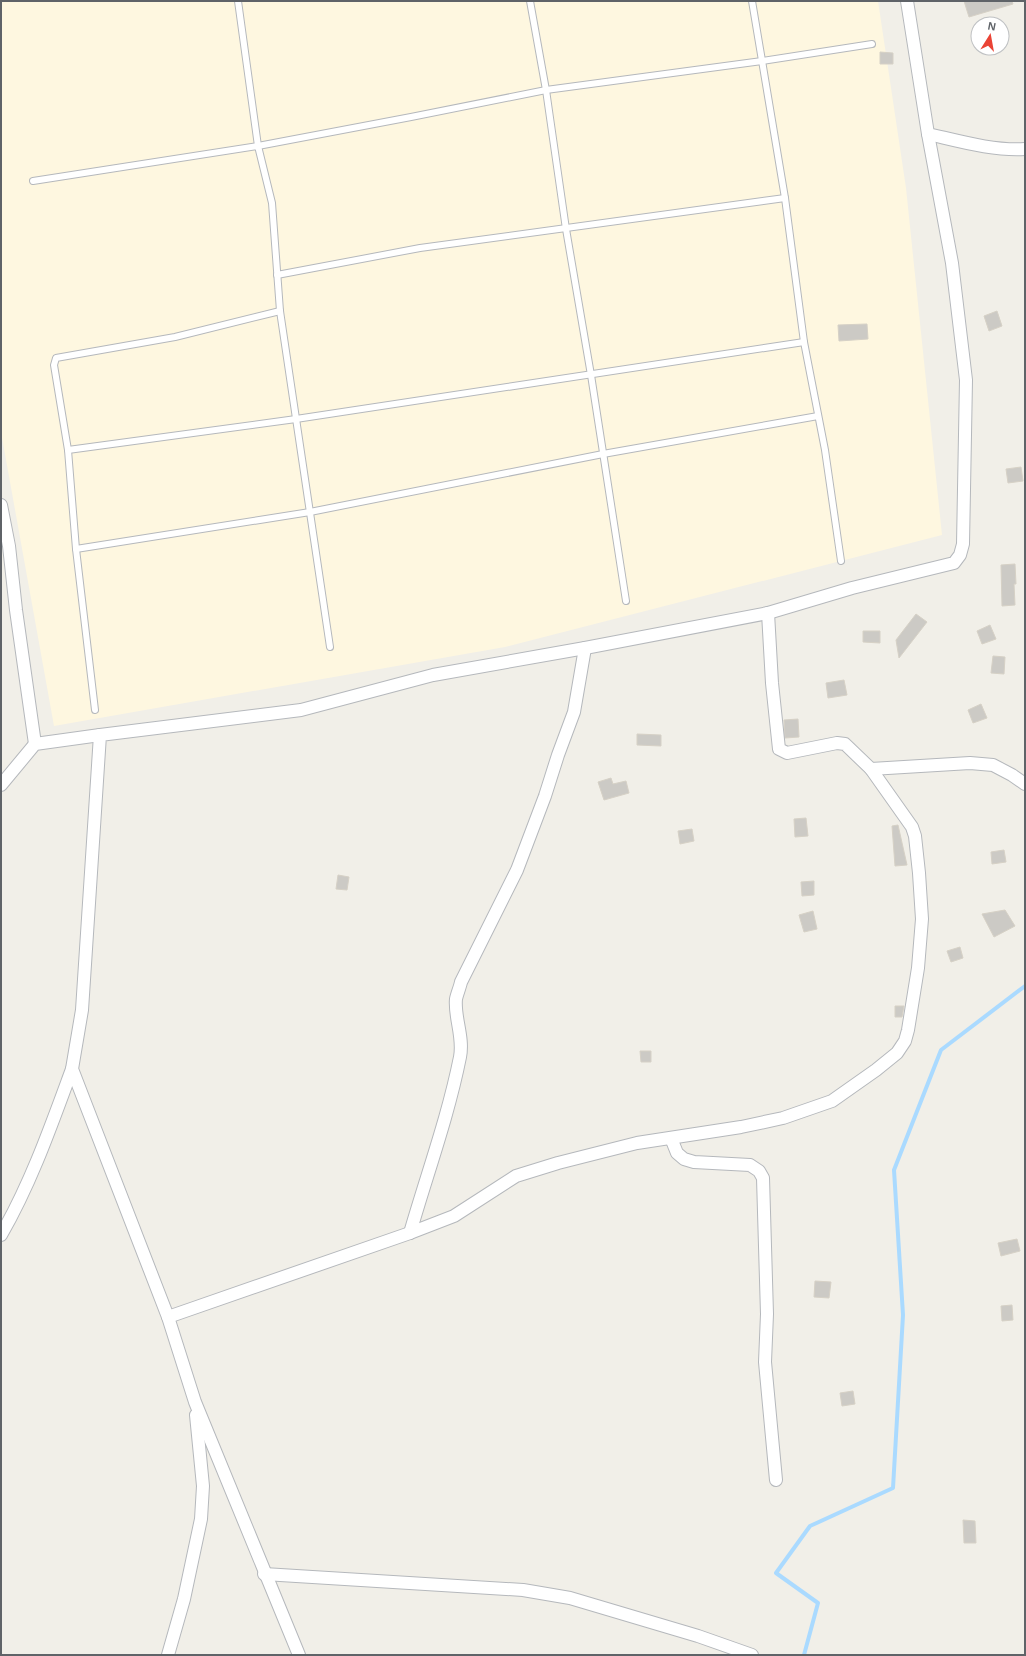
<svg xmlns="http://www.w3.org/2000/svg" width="1026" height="1656" viewBox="0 0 1026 1656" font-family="Arial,sans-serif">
<rect width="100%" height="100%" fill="#f1efe8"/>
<path fill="#fef7e0" d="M1,1h877l28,187 36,347 -437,112 -451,79 -53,-294z"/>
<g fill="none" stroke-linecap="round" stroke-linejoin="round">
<path stroke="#aadaff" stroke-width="4" d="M804,1655l14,-52 -42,-30 34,-47 83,-38 10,-173 -9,-145 47,-120 84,-64"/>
</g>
<g fill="#cccac5" stroke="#d6d1c6">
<path d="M964,1h48l1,3 -44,13z"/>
<path d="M880,52l13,1v11h-13z"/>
<path d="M997,311l5,15 -13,5 -5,-15z"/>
<path d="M867,324l1,15 -29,2 -1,-16z"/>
<path d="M1021,467l2,14 -15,2 -2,-14z"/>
<path d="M1015,564l1,20h-2l1,21 -13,1 -1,-41z"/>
<path d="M916,614l11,8 -28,36 -3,-18z"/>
<path d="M990,625l6,14 -14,5 -5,-13z"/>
<path d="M863,631h17v12l-17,-1z"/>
<path d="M993,656l12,1 -1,17 -13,-1z"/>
<path d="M844,680l3,15 -19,3 -2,-15z"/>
<path d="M981,704l6,14 -14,5 -5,-13z"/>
<path d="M798,719l1,18 -14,1 -1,-18z"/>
<path d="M637,734l24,1v11l-24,-1z"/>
<path d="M611,778l2,6 13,-3 3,12 -25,7 -6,-18z"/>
<path d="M806,818l2,18 -13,1 -1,-18z"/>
<path d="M898,825l9,40 -12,1 -3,-40z"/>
<path d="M692,829l2,12 -14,3 -2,-13z"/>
<path d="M1004,850l2,12 -14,2 -1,-12z"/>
<path d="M338,875l11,2 -2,13 -11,-1z"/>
<path d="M814,881v14l-12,1 -1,-14z"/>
<path d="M1005,910l10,16 -21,11 -12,-23z"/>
<path d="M813,911l4,18 -13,3 -5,-17z"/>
<path d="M960,947l3,11 -12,4 -4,-11z"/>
<path d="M895,1006h9l-2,11h-7z"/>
<path d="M640,1051h11v11h-10z"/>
<path d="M1017,1239l3,12 -19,5 -3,-13z"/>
<path d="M815,1281l16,1 -2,16 -15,-1z"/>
<path d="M1012,1305l1,15 -11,1 -1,-15z"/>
<path d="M853,1391l2,13 -13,2 -2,-13z"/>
<path d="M963,1520l12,1 1,22h-12z"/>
</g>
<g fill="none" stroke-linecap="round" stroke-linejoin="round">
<defs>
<g id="service">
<path d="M238,1l20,145 14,57 8,108 50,336"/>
<path d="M530,1l16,89 20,139 25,146 35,226"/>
<path d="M752,1l33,197 19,144 21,108 16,111"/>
<path d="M33,181l225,-35 153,-29 135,-27 216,-29 110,-17"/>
<path d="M277,275l143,-27 365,-50"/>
<path d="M68,450l228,-31 508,-77"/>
<path d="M76,549l234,-37 293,-58 215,-38"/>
<path d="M95,710l-19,-161 -8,-99 -14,-85 2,-7 119,-21 105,-26"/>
</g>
<g id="minor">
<path d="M928,134c31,7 65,17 97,15"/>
<path d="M1,505l8,41 7,64 19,134"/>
<path d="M871,769l99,-6 23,2 19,10 13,9"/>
<path d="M1,785l34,-41 65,-9"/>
<path d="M671,1138l6,15 7,6 10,3 56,3 9,6 4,7 4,136 -2,48 11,118"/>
<path d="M410,1233c17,-59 38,-116 50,-176 4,-20 -6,-40 -4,-58 1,-5 4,-12 5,-17l56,-112 28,-74 13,-41 16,-43 11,-64"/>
<path d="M1,1235c30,-52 50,-109 71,-166"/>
<path d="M168,1317l242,-84 44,-17 62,-40 42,-13 79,-20 104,-16 42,-9 49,-17 44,-31 21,-17 8,-12 3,-11 10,-62 4,-49 -3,-46 -4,-37 -3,-9 -41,-58 -26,-25 -8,-1 -50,10 -8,-4 -7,-66 -4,-70"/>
<path d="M264,1574l259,16 47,8 128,38 54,19"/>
<path d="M168,1655l16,-56 17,-80 2,-33 -7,-71"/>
<path d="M299,1655l-104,-253 -27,-85 -96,-248 10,-59 18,-275 201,-25 132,-35 152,-27 183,-35 84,-25 102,-25 6,-8 3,-11 3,-164 -14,-117 -24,-129 -21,-133"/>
</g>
</defs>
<use href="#service" stroke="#b5b8bc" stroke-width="8"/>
<use href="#minor" stroke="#b5b8bc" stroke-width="14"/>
<use href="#service" stroke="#fff" stroke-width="6"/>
<use href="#minor" stroke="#fff" stroke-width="12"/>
</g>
<rect width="1026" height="1656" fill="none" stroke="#5f6368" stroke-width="4"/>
<g transform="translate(990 36) rotate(11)"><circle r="19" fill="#ffffff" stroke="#bfc1c3"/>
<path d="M0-3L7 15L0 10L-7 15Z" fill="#ea4335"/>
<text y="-6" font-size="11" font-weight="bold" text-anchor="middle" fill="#5f6368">N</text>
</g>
</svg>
